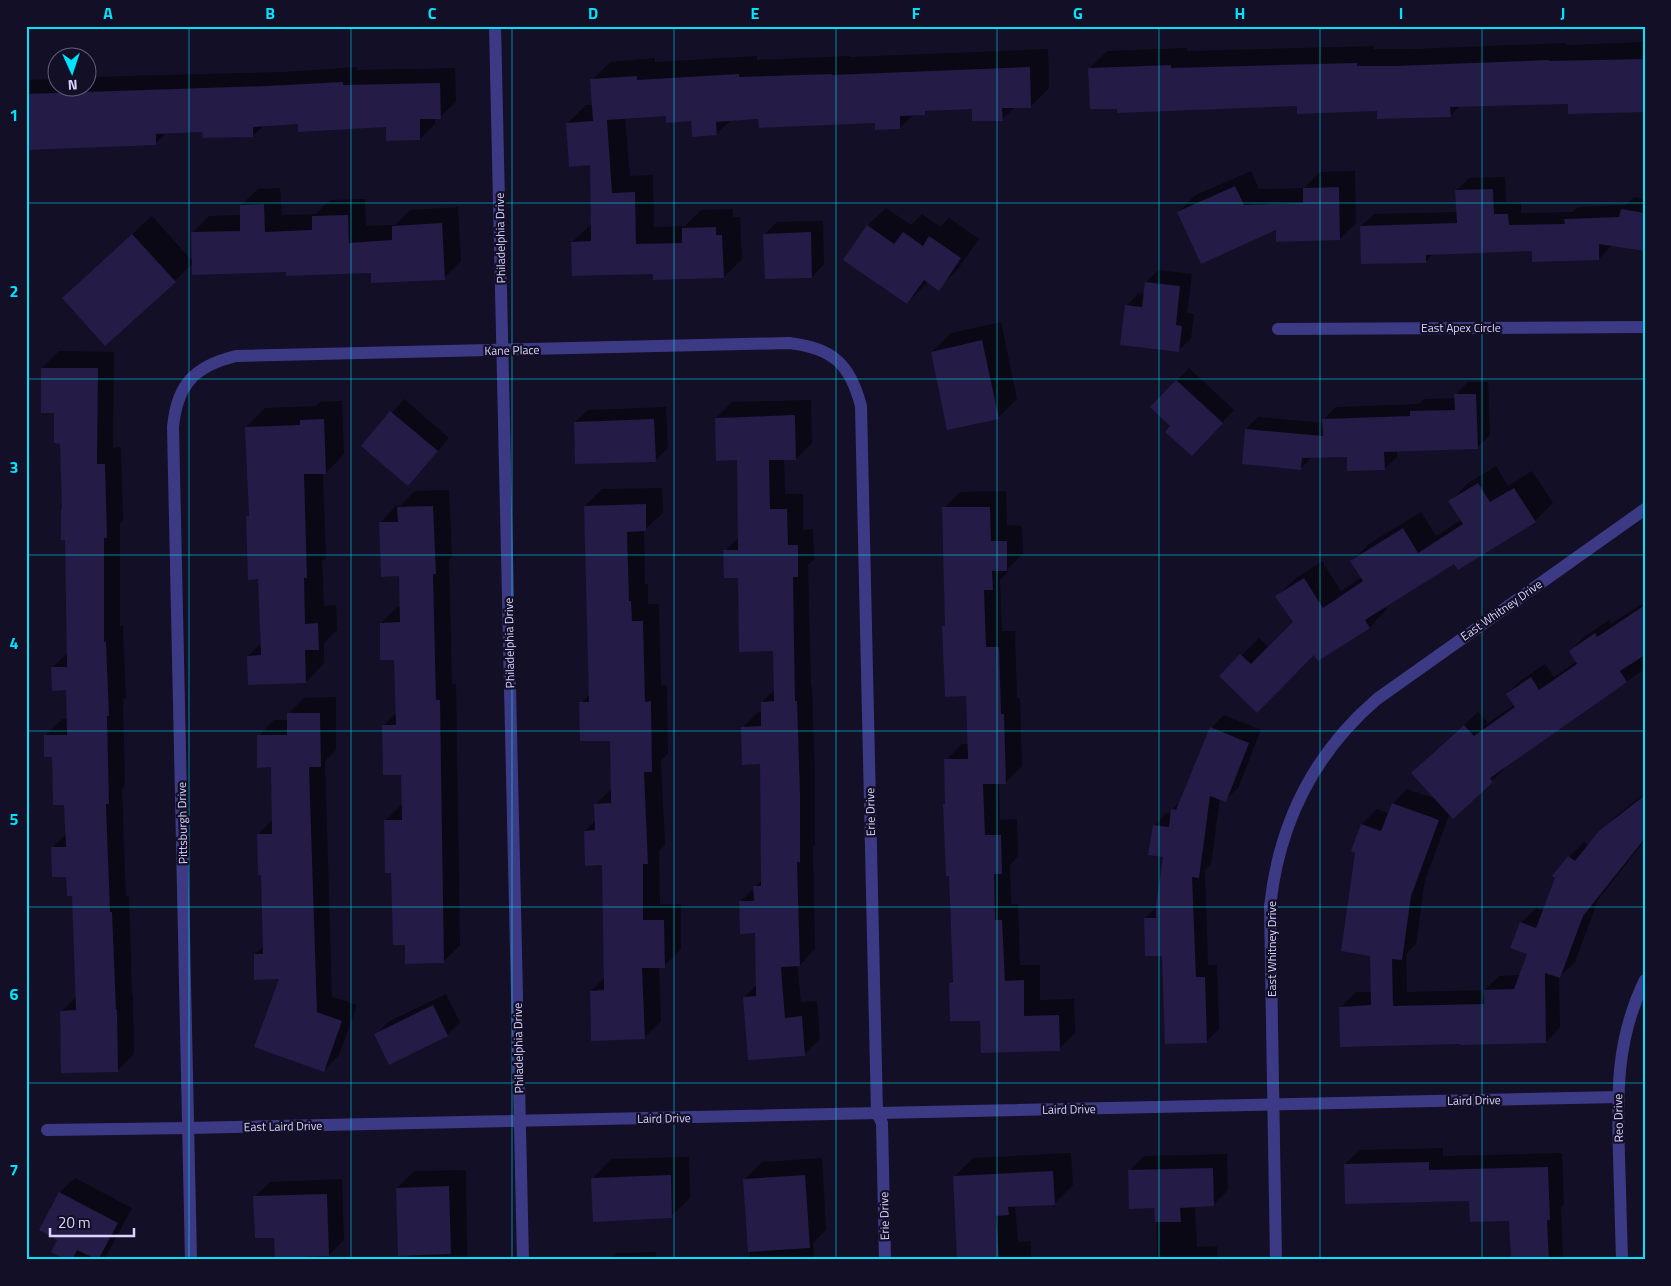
<svg xmlns="http://www.w3.org/2000/svg" width="1671" height="1286" viewBox="0 0 1671 1286" font-family="'Titillium Web',sans-serif">
<rect width="100%" height="100%" fill="#130f26"/>
<g fill="#0007">
<path d="M1645,42v69l-76,-9 -109,4 -10,10 -152,-11 -180,2 -28,-39 17,-17 80,-3 1,3 186,-5v3h39l153,-6v2z"/>
<path d="M1048,49l1,39 -18,18 -16,1 -13,13 -29,-12 -45,2 -4,4h-10l-14,14 -24,-6 -117,-4 -28,2 -15,14 -24,-14 -25,-5 -42,3 5,58 23,-1 1,52 31,-1 16,-16 32,-1v8h7l2,42 -18,18 -70,-5 -82,-30 20,-18 -1,-60 -23,-41 18,-18h8l-2,-25 18,-18 45,-4v4l102,-6v4l93,-4v1z"/>
<path d="M357,67v3l98,-2 1,34 -16,15 -5,1v6l-15,15 -33,-14 -88,-2 -35,2 -11,11 -49,-5 -37,1 -11,11 -130,6v-69l32,-1v9h30v-11l195,-5z"/>
<path d="M1251,171l8,18 45,-1 16,-16 35,-1 1,52 -16,16 -161,-27 15,-16z"/>
<path d="M1505,177l1,25h15v11l52,-1 5,-5 48,-2 8,-8 11,2v50l-34,-5v2l-12,13 -66,-10 -99,4 -9,9 -64,-36 13,-12 83,-2 -1,-21 13,-13z"/>
<path d="M280,188l2,27 34,-1 14,-14 35,-1 1,27 29,-1 15,-15 48,-3 3,54 -17,17 -72,-7 -85,-1 -94,-7 -18,18 -93,-1 70,-64 41,46 -1,-29 17,-17 32,-1v-10l17,-16z"/>
<path d="M886,208l25,17 11,-11 18,13 9,-9 30,21 -22,31 -19,19 -10,-7 -21,21 -40,-77z"/>
<path d="M823,221l1,43 -12,13 -47,-43 12,-12z"/>
<path d="M1159,270l33,4 -5,39 7,1 -3,24 -13,13 -51,-46 12,-12 6,1 1,-12z"/>
<path d="M1001,322l16,77 -19,19 -66,-66 19,-19z"/>
<path d="M59,351l55,1 -1,96 8,-1 2,73 -3,3v103h3l3,72 -3,2 2,86 -3,4 4,106h3l3,98h1l1,60 -17,17 -55,-60 15,-15 -4,-101 -6,-20 -15,-27 15,-15 -1,-29 -13,-49 -8,-19 17,-17h6l-1,-30 -15,-21 16,-16 -2,-114 -5,-96 -6,-30 -13,-44z"/>
<path d="M1189,368l45,42 -30,32 -32,-16 -20,-19z"/>
<path d="M1468,382h20l2,53 -13,13 -80,2v7l-13,12 -36,-13 -36,1 -11,11 -55,-39 12,-12 66,6v-4l12,-12 83,-3 5,-5 31,-1v-3z"/>
<path d="M404,399l45,39 -29,34 -57,-27z"/>
<path d="M811,400l1,43 -16,16h-12l1,35h18v36l10,-1 1,31 -6,5 3,121h1l3,91v68l-2,2 2,102 -15,16h-3l4,37 16,-1 3,38 -15,15 -61,-56 13,-14 -1,-52 -16,-30 22,-22 -1,-117 -18,-36 15,-15h4v-10l13,-13 -1,-39 -35,-73 -14,-26 14,-14v-78l-23,-41 16,-16z"/>
<path d="M342,401l2,53 -18,19h-3l3,85 -4,3 2,45 12,-1 1,25 -13,13v20l-18,19 -58,-26 13,-13 -2,-65 -11,-61 2,-3 -4,-87 19,-19 50,-2 5,-4z"/>
<path d="M666,407l2,41 -13,12 -80,-38 13,-12z"/>
<path d="M1496,466l12,20 24,-15 21,32 -18,18 -80,41 -70,44 2,3 -17,18 -52,33 -4,-6 -93,22 38,-38 10,10 25,-25 -17,-27 18,-17 27,-18 19,30 21,-14 -10,-16 17,-17 52,-32 15,24 25,-16 -11,-18 17,-18z"/>
<path d="M662,488l1,25 -19,17 1,54h3v20h11l2,81h6l1,68 -7,8 4,84 -6,6 1,53h21v45l-17,17h-5l2,55 -17,17 -53,-47 14,-14 -1,-113 -19,-33 11,-11v-16l16,-16 -1,-49 -30,-36 9,-9 -5,-188 17,-17z"/>
<path d="M449,490l3,67 -3,2 3,125h4l4,261 -16,16 -38,-18 -14,-71 -7,-51 17,-17v-30l-19,-48 14,-14 -2,-53 -14,-36 16,-16h4l-1,-32 -20,-52 16,-17h4l15,-15z"/>
<path d="M1006,491l1,34 15,1 1,28 -15,14v4l-8,8 2,51h13l2,67h3l2,68 -16,16h-7l1,38 17,-1 1,37 -8,9 1,39h7l2,61h20v35l34,-1 1,34 -16,16 -78,-29 -31,-37 4,-4 -4,-104 -6,-71 3,-2 -1,-42 16,-16h7l-2,-49 -23,-68 2,-2 -2,-117 16,-16z"/>
<path d="M1645,602v67l-140,97 1,1 -14,14 -42,32 -25,67 -9,64 -10,10 1,38 78,-2 14,-14 22,-1 7,-22 -7,-30 15,-15 8,3 25,-54 15,-15 5,4 27,-30 29,-23v47l-47,60 -23,62 -16,15 1,50 -14,15 -205,-35 15,-15h16v-37l-15,-103 -5,-2 10,-26 15,-15 12,5 4,-10 14,-15 30,10 -11,-40 52,-47 10,11 26,-18 -7,-11 14,-14 24,-16 9,13 23,-16 -7,-10 14,-14 25,-17 2,4z"/>
<path d="M336,697v53l-11,11 7,236 25,8 -18,50 -16,16 -42,-93 -26,-24 9,-8 -2,-72 -4,-39 15,-16 -1,-53 -14,-30 16,-16h14v-6l16,-16z"/>
<path d="M1224,715l37,15 -23,58 -13,12 -5,-2 -9,66 -6,6 3,95h9l2,64 -13,13 -61,-124 12,-11 7,-51 -10,-30 12,-13 6,1v-5l10,-9 29,-72z"/>
<path d="M446,994l14,28 -13,13h-71l12,-13z"/>
<path d="M1443,1148v8l119,-3 2,51 -3,3 2,53h-51l-1,-40 -41,-20 -125,-36 15,-14z"/>
<path d="M1071,1153l2,32 -19,19 -39,3 3,35 13,-1v19h-73l-4,-83 19,-19z"/>
<path d="M1227,1154l1,36 -15,15 -18,1 2,41 20,-1 1,14h-66l5,-5 -1,-48 -26,-36 14,-15z"/>
<path d="M689,1157l1,41 -19,18 -78,-38 18,-19z"/>
<path d="M822,1158l4,72 -13,13 1,17h-64l-5,-81 17,-17z"/>
<path d="M466,1170l1,90h-59l-11,-72 17,-17z"/>
<path d="M75,1178l57,30 -28,52h-36l-9,-21 -18,-10 19,-37z"/>
<path d="M342,1179l2,61 -15,15h-4l1,5h-50l-1,-24 -21,-39 16,-15z"/>
<path d="M656,1252v8h-46l7,-7z"/>
<path d="M1400,1258v2h-35l2,-1z"/>
</g>
<g fill="#241b47">
<path d="M1644,59l1,53 -77,2v-10l-118,3 1,10 -74,2v-8l-80,3v-8l-180,7v-4h-27l-2,-41 83,-3v3l186,-5v3h38l154,-6v1z"/>
<path d="M1030,67l1,41h-29l1,13h-31v-12l-47,2v4l-25,1v13l-25,1v-7l-116,5 -1,-9 -42,3 1,13 -25,2 -1,-16 -25,2v-7l-59,4 5,73 23,-1 1,52 46,-1v-15l34,-1v8h6l2,43 -71,2v-6l-81,2 -1,-34 20,-1 -1,-76 -21,2 -3,-44 27,-2 -3,-42 47,-3v4l102,-6v3l93,-3v1z"/>
<path d="M343,82v3l97,-2 1,36h-21v21l-34,1v-14l-88,5v-8l-45,3v10l-50,1 -1,-6 -46,2v11l-130,5v-56l241,-8z"/>
<path d="M1235,186l9,19 59,-2v-15l36,-1 1,53 -64,2v-12l-75,34 -24,-52z"/>
<path d="M1493,189l1,25h14l1,11 56,-1 -1,-5 55,-2 2,-8 24,4v38l-46,-7v16l-67,2v-11l-106,4v8l-65,1 -1,-38 97,-3 -2,-33z"/>
<path d="M264,204l1,28 47,-2v-14l36,-1 1,28 43,-3v-14l50,-3 3,57 -74,3v-10l-85,3v-4l-94,3 -1,-43 49,-1v-26z"/>
<path d="M867,225l27,19 9,-12 20,14 6,-10 32,22 -22,33 -15,-11 -17,24 -64,-44z"/>
<path d="M811,232l1,46 -47,1 -2,-45z"/>
<path d="M132,234l44,48 -71,64 -43,-48z"/>
<path d="M1145,282l35,4 -4,39 6,1 -3,26 -59,-7 5,-40 17,2z"/>
<path d="M982,340l17,79 -52,11 -16,-78z"/>
<path d="M41,368h57l-1,96h8l2,74h-3v104h2l3,74h-2l2,88h-3l4,108h2l4,98h1l1,62 -57,1 -1,-62 16,-1 -4,-114h-5l-1,-19h-14l-1,-30h15l-2,-42h-11l-1,-48h-8v-22h23l-1,-45 -14,1 -1,-24h16l-2,-127h-4v-31h1l-2,-65 -6,-1v-30h-13z"/>
<path d="M1176,380l47,43 -31,33 -27,-24 5,-6 -20,-19z"/>
<path d="M1454,394h22l2,55 -94,3 1,18 -38,1v-14l-45,1 -1,12 -59,-6 3,-35 78,7 -1,-17 88,-3v-5l45,-1z"/>
<path d="M390,411l48,40 -30,35 -47,-40z"/>
<path d="M795,415l1,45h-27l1,49h17l1,36h10v32h-5l2,124h2l3,93v68h-3l3,104 -19,1 4,51 17,-2 3,40 -57,4 -5,-63 13,-1 -1,-63 -15,1 -1,-33h15l-1,-15h8l-1,-122 -18,1 -1,-38 20,-1v-24l13,-1 -1,-50 -34,1 -1,-74h-14l-1,-28h15l-1,-90 -21,1 -1,-43z"/>
<path d="M324,419l2,55h-22l3,104h-3l1,46 13,-1 1,27h-14l1,33 -58,2 -1,-29 14,-1 -3,-76 -10,1 -2,-64h3l-4,-89 55,-2v-5z"/>
<path d="M654,419l2,43 -81,2 -1,-42z"/>
<path d="M1478,483l12,19 24,-14 22,34 -78,48 -4,-6 -89,56 5,8 -52,33 -4,-6 -57,58 -38,-37 21,-22 11,10 42,-42 -18,-26 29,-18 19,30 40,-27 -13,-20 53,-33 15,25 45,-29 -15,-23z"/>
<path d="M646,504v27l-19,1 2,69h2l1,20h11l2,81 6,-1 1,71h-8l4,92h-5v56h21l1,48h-23l3,71 -54,2 -1,-50 14,-1 -2,-125 -17,1 -1,-35 11,-1 -1,-26 17,-1 -1,-62h-30l-1,-39h10l-5,-196z"/>
<path d="M433,506l3,68h-3l3,126h4l4,263 -39,1v-19h-12l-2,-72h-6l-1,-53h18l-1,-45h-18l-1,-50h14l-2,-65h-14v-37l20,-1 -1,-46 -18,1 -2,-55h19l-1,-15z"/>
<path d="M942,507h48l1,34h16v30h-15l1,19h-9l2,57h13l2,67h3l2,70h-23l2,51h16l1,39h-8l1,46h7l3,61 19,-1v36l35,-1 1,36 -79,2 -1,-32h-30l-1,-38 4,-1 -4,-106h-3l-3,-72h2l-1,-45h24l-2,-63 -21,1 -3,-71h3z"/>
<path d="M1645,605v50l-25,16 7,11 -137,96 3,4 -40,37 -42,-46 53,-48 10,11 41,-29 -9,-13 25,-17 8,13 38,-26 -8,-13 26,-18 2,4z"/>
<path d="M287,713h33l1,54h-12l8,245 25,9 -18,51 -70,-25 25,-68 -25,1v-26h9l-2,-79h-3l-1,-41h15l-1,-67 -14,1v-33h30z"/>
<path d="M1210,727l39,16 -23,59 -16,-6 -11,82 -7,-1 4,100h9l2,66 -42,1 -3,-88h-17l-1,-38h12v-14l7,-47 -15,-2 5,-30 16,2 2,-18 5,1z"/>
<path d="M1645,795v43l-62,78 -23,62 -15,-5 1,70 -86,2v-1l-120,3 -1,-40 32,-2 -1,-49 -29,-5 14,-98 -4,-2 10,-27 20,7 11,-28 47,17 -28,76 -9,64 -10,-1 1,47 91,-2 -1,-14 31,-1 13,-35 -17,-6 10,-26 16,6 19,-50 -3,-2 16,-20 7,5 24,-30z"/>
<path d="M433,1005l15,31 -59,29 -15,-31z"/>
<path d="M1429,1162v8l119,-3 2,53h-3l2,40h-38l-2,-39 -39,1 -1,-21 -124,3 -1,-40z"/>
<path d="M1213,1168l1,38 -34,2 1,14h-26l-1,-14 -25,1 -1,-39z"/>
<path d="M1053,1171l2,34 -47,2 1,8 -13,1 3,44h-42l-4,-84z"/>
<path d="M671,1175l1,43 -79,4 -2,-44z"/>
<path d="M805,1175l5,73 -62,4 -5,-73z"/>
<path d="M449,1186l2,68 -53,2 -2,-68z"/>
<path d="M59,1192l59,31 -20,37 -21,-10 -5,10h-6l-15,-8 6,-12 -18,-10z"/>
<path d="M327,1194l2,62 -54,2 -1,-20h-19l-2,-42z"/>
</g>
<g fill="none" stroke-linecap="round" stroke-linejoin="round">
<g stroke="#3d3a85" stroke-width="12">
<path d="M495,26l28,1234"/>
<path d="M1278,329l367,-2"/>
<path d="M47,1130l141,-2 1430,-31"/>
<path d="M191,1260l-18,-833c4,-43 22,-61 63,-71l553,-13c44,5 61,21 72,63l16,707 5,10 3,137"/>
<path d="M1276,1260l-6,-354c9,-83 43,-152 107,-207l268,-190"/>
<path d="M1622,1260c-1,-35 -2,-69 -3,-104 -2,-63 -3,-117 26,-176"/>
</g>
</g>
<path fill="none" stroke="#00e5ff" stroke-width="1" stroke-opacity="0.55" d="M189,26v1234M351,26v1234M512,26v1234M674,26v1234M836,26v1234M997,26v1234M1159,26v1234M1320,26v1234M1482,26v1234M26,203h1619M26,379h1619M26,555h1619M26,731h1619M26,907h1619M26,1083h1619"/>
<g text-anchor="middle" dominant-baseline="central" stroke-width="4.5" stroke-linejoin="round" paint-order="stroke">
<g font-size="12" fill="#d9d4ff" stroke="#130f26">
<text transform="translate(500 238) rotate(-91)">Philadelphia Drive</text>
<text x="1461" y="327">East Apex Circle</text>
<text transform="translate(512 350) rotate(-1)">Kane Place</text>
<text transform="translate(1501 610) rotate(-35)">East Whitney Drive</text>
<text transform="translate(509 643) rotate(-91)">Philadelphia Drive</text>
<text transform="translate(870 812) rotate(-91)">Erie Drive</text>
<text transform="translate(182 823) rotate(-91)">Pittsburgh Drive</text>
<text transform="translate(1271 949) rotate(-90)">East Whitney Drive</text>
<text transform="translate(518 1048) rotate(-91)">Philadelphia Drive</text>
<text transform="translate(1474 1100) rotate(-1)">Laird Drive</text>
<text transform="translate(1069 1109) rotate(-1)">Laird Drive</text>
<text transform="translate(664 1118) rotate(-1)">Laird Drive</text>
<text transform="translate(1618 1118) rotate(-91)">Reo Drive</text>
<text transform="translate(283 1126) rotate(-1)">East Laird Drive</text>
<text transform="translate(884 1216) rotate(-91)">Erie Drive</text>
</g>
</g>
<rect width="1671" height="1286" fill="none" stroke="#130f26" stroke-width="55"/>
<g transform="translate(72 72) rotate(177)"><circle r="24" fill="#130f26" stroke="#625e7d"/>
<path d="M0-4L9 19L0 12L-9 19Z" fill="#00e5ff"/>
<text y="-8" font-size="14" font-weight="bold" text-anchor="middle" fill="#d9d4ff">N</text>
</g>
<path d="M50 1228v8h84v-8" fill="none" stroke="#d9d4ff" stroke-width="2.5"/>
<text x="58" y="1228" font-size="15" fill="#d9d4ff" stroke="#130f26" stroke-width="4" paint-order="stroke">20 m</text>
<rect x="28" y="28" width="1616" height="1230" fill="none" stroke="#00e5ff" stroke-width="2"/>
<g font-size="16" text-anchor="middle" font-weight="bold" fill="#00e5ff">
<text x="108" y="19">A</text>
<text x="270" y="19">B</text>
<text x="432" y="19">C</text>
<text x="593" y="19">D</text>
<text x="755" y="19">E</text>
<text x="916" y="19">F</text>
<text x="1078" y="19">G</text>
<text x="1240" y="19">H</text>
<text x="1401" y="19">I</text>
<text x="1563" y="19">J</text>
<text x="14" y="121">1</text>
<text x="14" y="297">2</text>
<text x="14" y="473">3</text>
<text x="14" y="649">4</text>
<text x="14" y="825">5</text>
<text x="14" y="1000">6</text>
<text x="14" y="1176">7</text>
</g>
</svg>
